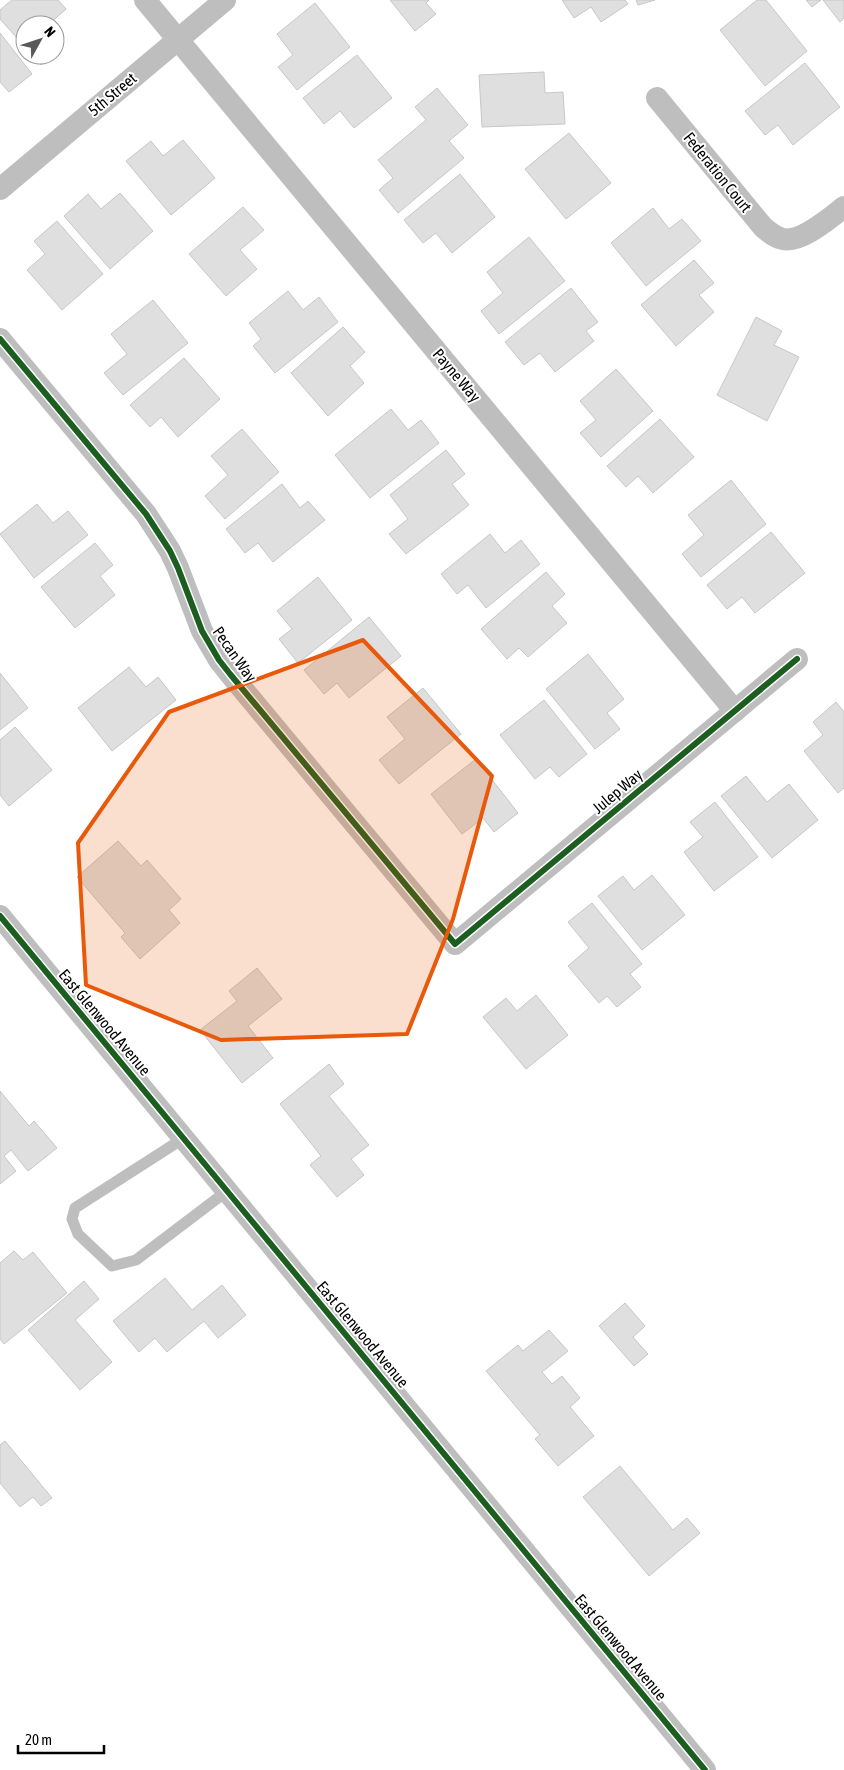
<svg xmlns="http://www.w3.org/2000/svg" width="844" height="1770" viewBox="0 0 844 1770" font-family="'Asap Condensed',sans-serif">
<rect width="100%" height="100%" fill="#fff"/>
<g fill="#dfdfdf" stroke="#c7c7c7">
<path d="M12,0h46l8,9 -18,16h-23v22l-25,-28v-9z"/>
<path d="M390,0h39l-3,3 10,11 -21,17z"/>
<path d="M562,0h63l3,4 -27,18 -10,-15 -17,11z"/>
<path d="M636,0h19l-17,5z"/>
<path d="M757,0h9l41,51 -42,35 -45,-56z"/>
<path d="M806,0h15l-9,7z"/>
<path d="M823,0h21v18l-4,4z"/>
<path d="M315,3l35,44 -53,43 -19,-23 15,-12 -16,-21z"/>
<path d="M0,33l32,41 -23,18 -9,-10z"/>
<path d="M55,36l8,9 -8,8z"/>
<path d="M32,55h20l-11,10z"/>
<path d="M357,55l35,43 -38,30 -14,-17 -16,13 -21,-26z"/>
<path d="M805,63l35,44 -47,38 -15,-20 -13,10 -20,-24z"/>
<path d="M544,72l1,21 18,-1 2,32 -83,3 -3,-52z"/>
<path d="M437,88l31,37 -19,16 15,17 -66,55 -19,-23 14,-12 -15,-18 48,-40 -11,-13z"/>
<path d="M569,133l42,50 -45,36 -41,-50z"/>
<path d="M183,140l32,38 -44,37 -45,-54 25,-20 12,15z"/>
<path d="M460,174l35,43 -43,36 -16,-20 -13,10 -19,-23z"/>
<path d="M120,193l33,38 -43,38 -46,-53 24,-22 13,15z"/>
<path d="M243,207l21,23 -24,20 17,19 -31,27 -37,-42z"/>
<path d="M653,208l16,21 13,-10 19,22 -55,45 -35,-43z"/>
<path d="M57,221l46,53 -41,36 -35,-40 18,-16 -11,-13z"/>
<path d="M529,237l36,44 -66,53 -18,-23 22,-18 -16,-21z"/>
<path d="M694,260l20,23 -15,12 15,17 -38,34 -35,-41z"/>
<path d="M571,288l27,34 -12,9 8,10 -39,31 -15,-19 -16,12 -19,-23z"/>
<path d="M288,291l15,19 16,-13 19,25 -63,51 -22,-27 8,-7 -12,-16z"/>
<path d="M153,300l35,43 -65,52 -19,-22 23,-19 -16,-20z"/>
<path d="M756,317l26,14 -8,14 25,12 -32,64 -50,-26z"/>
<path d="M343,327l22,25 -15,14 14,17 -36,33 -37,-43z"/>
<path d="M184,358l36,41 -42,38 -17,-20 -11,10 -20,-22z"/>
<path d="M616,369l37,42 -52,46 -21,-24 16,-13 -16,-19z"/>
<path d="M391,409l17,21 13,-10 18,23 -69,55 -35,-43z"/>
<path d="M660,419l34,38 -41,36 -15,-17 -12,11 -19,-21z"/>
<path d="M242,429l37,43 -54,47 -20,-23 23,-21 -17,-19z"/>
<path d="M446,450l19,24 -13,10 17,21 -63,49 -17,-20 19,-15 -18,-24z"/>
<path d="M731,480l35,44 -65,53 -19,-23 22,-19 -16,-20z"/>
<path d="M282,484l18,24 8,-7 17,19 -52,42 -15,-19 -13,10 -19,-24z"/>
<path d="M37,504l16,19 15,-12 20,24 -54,43 -34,-44z"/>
<path d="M771,532l34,41 -50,40 -13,-16 -15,12 -20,-24z"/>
<path d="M490,534l15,19 16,-13 19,24 -54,44 -18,-23 -11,9 -16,-20z"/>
<path d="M95,543l18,22 -13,11 15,19 -40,33 -34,-41z"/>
<path d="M546,572l19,22 -13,12 15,17 -39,34 -9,-9 -12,11 -26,-30z"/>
<path d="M318,577l34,43 -54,43 -19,-24 13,-10 -15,-18z"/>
<path d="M369,617l32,39 -52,42 -12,-15 -13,11 -20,-24z"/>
<path d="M588,654l36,45 -17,14 13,16 -25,20 -49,-60z"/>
<path d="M129,667l17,20 12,-10 18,23 -64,51 -34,-43z"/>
<path d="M0,673l28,35 -28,22z"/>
<path d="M423,688l38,46 -62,50 -20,-24 26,-21 -18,-22z"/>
<path d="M544,700l43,54 -28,23 -9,-10 -15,12 -35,-44z"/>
<path d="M836,702l8,10v76l-6,5 -34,-42 19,-16 -10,-13z"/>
<path d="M15,727l37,43 -43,36 -9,-11v-55z"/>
<path d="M476,759l42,54 -24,19 -11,-14 -21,16 -31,-40z"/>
<path d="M746,776l21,26 22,-18 29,36 -46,38 -51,-62z"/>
<path d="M715,802l43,55 -44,34 -30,-39 19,-15 -13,-15z"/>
<path d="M118,841l23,25 6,-6 34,39 -12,11 11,13 -40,36 -19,-22 4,-4 -48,-56z"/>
<path d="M652,875l33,40 -43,35 -44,-54 25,-20 11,14z"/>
<path d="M592,903l50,61 -12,10 11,13 -24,20 -10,-11 -8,7 -31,-37 21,-18 -21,-26z"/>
<path d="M257,968l25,31 -34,27 25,32 -31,25 -42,-53 37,-29 -8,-10z"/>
<path d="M536,995l32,40 -42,34 -43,-52 23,-19 11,13z"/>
<path d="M329,1064l15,20 -15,12 40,49 -18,14 13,16 -27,22 -27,-32 11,-9 -41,-52z"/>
<path d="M0,1091l29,35 5,-5 23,27 -29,23 -17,-21 -7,6 12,15 -16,13z"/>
<path d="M14,1251l9,9 10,-8 34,41 -63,51 -4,-5v-76z"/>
<path d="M165,1278l27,32 30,-25 24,30 -28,23 -14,-17 -37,31 -12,-14 -16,14 -26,-31z"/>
<path d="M84,1281l15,18 -24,21 37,42 -32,28 -52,-60z"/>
<path d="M625,1303l20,23 -12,11 15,17 -14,12 -35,-40z"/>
<path d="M549,1330l19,21 -26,21 10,12 10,-8 18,22 -10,9 24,29 -36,30 -23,-27 5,-4 -54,-64 32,-26 5,6z"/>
<path d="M5,1441l47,57 -11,8 -8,-9 -13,10 -20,-24v-38z"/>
<path d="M620,1466l53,64 14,-12 13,15 -51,43 -66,-79z"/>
</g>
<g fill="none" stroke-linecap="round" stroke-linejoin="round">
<path stroke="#bebebe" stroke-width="11" d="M184,1138l-109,70 -3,11 6,15 34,32 24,-6 91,-69"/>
<g stroke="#bebebe" stroke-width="22">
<path d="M145,0l590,711"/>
<path d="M657,98l106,129c6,5 11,10 20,12 18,4 47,-21 61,-32"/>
<path d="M0,189l225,-189"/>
<path d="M0,339l146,175 24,37 8,17 24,63 17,29 11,14 225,270 342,-285"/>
<path d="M0,916l705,854"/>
</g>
<defs>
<g id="cycleway">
<path d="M0,339l146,175 24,37 8,17 24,63 17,29 11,14 225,270 342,-285"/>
<path d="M0,916l705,854"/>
</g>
</defs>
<use href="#cycleway" stroke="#fff" stroke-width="9"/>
<use href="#cycleway" stroke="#1b5e20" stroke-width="6"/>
</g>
<path fill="#e8590c" fill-opacity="0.2" stroke="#e8590c" stroke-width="4" stroke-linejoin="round" d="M363,640l129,136 -39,143 -46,115 -186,6 -135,-55 -8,-142 91,-131z"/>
<g text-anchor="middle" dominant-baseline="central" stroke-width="4" stroke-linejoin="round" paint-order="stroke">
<g font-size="16" fill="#000" stroke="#fff">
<text transform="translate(112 94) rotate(-40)">5th Street</text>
<text transform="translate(718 172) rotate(51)">Federation Court</text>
<text transform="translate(457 375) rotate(50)">Payne Way</text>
<text transform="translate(235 654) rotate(55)">Pecan Way</text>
<text transform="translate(617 791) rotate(-40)">Julep Way</text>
<text transform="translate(105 1022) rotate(50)">East Glenwood Avenue</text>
<text transform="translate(363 1334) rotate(50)">East Glenwood Avenue</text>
<text transform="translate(621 1647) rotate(50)">East Glenwood Avenue</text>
</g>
</g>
<g transform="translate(40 40) rotate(50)"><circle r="24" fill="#ffffff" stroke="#999999"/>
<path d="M0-4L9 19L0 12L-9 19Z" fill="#595959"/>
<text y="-8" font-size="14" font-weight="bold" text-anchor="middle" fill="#000000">N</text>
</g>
<path d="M18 1745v8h86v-8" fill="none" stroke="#000000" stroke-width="2.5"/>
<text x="25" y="1745" font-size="15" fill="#000000" stroke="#ffffff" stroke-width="4" paint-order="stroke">20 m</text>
</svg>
